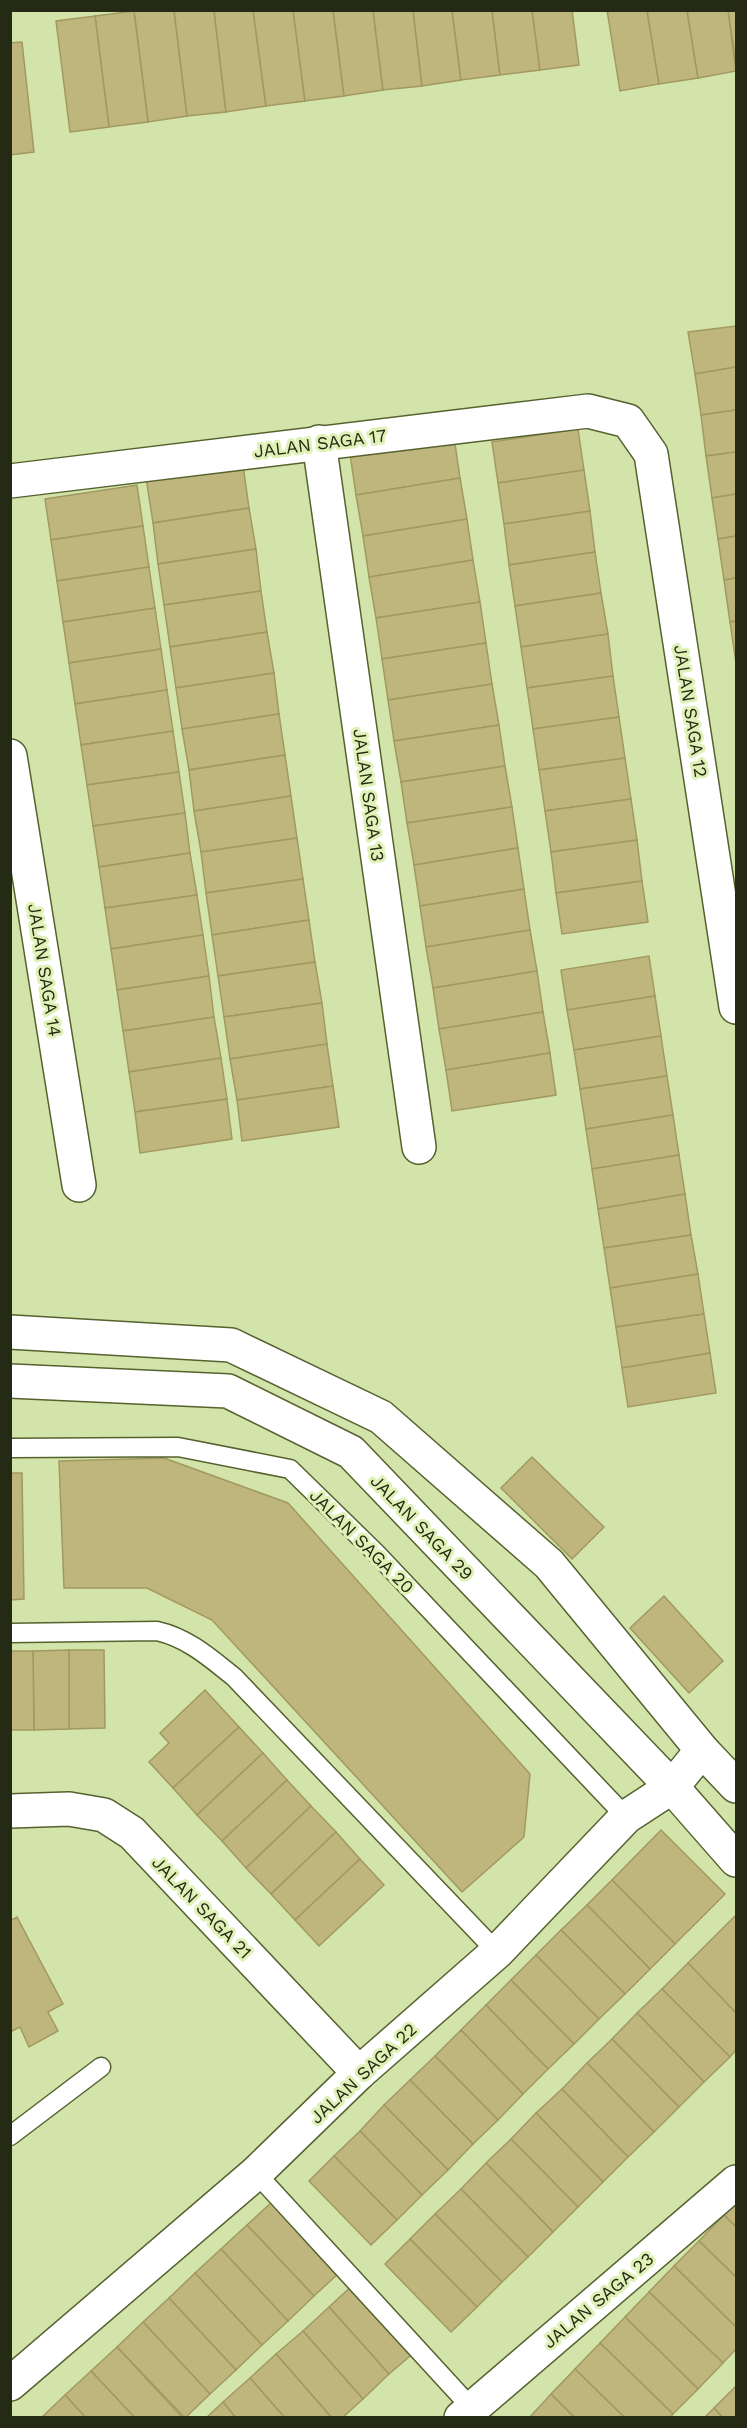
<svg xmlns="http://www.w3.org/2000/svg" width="747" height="2428" viewBox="0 0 747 2428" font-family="'Work Sans',sans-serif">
<rect width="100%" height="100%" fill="#d3e4ab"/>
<g fill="#beb67c" stroke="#a19960" stroke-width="1.5">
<path d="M174,10l13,106 -39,6 -14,-111z"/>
<path d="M174,10h40l12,102 -39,4z"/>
<path d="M214,10h39l13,96 -40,6z"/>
<path d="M253,10h40l12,91 -39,5z"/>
<path d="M293,10h40l11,86 -39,5z"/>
<path d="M333,10h40l10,80 -39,6z"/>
<path d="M373,10h40l9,76 -39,4z"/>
<path d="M413,10h39l9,70 -39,6z"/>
<path d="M452,10h40l8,65 -39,5z"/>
<path d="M492,10h40l8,60 -40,5z"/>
<path d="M532,10h40l7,55 -39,5z"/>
<path d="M607,10h40l12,74 -39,7z"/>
<path d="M647,10h40l11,68 -39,6z"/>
<path d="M687,10h41l8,61 -38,7z"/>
<path d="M728,10h8v55z"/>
<path d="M134,11l14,111 -39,5 -14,-111z"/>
<path d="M95,16l14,111 -39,5 -14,-111z"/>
<path d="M22,42l12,110 -24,3v-112z"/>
<path d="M736,326v41l-41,7 -7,-42z"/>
<path d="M736,367v43l-35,5 -6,-41z"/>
<path d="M736,410v42l-30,4 -5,-41z"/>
<path d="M578,429l6,41 -86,13 -6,-41z"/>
<path d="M454,437l6,41 -104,17 -6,-41z"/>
<path d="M240,444l9,64 -96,15 -10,-65z"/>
<path d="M736,452v42l-24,4 -6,-42z"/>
<path d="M584,470l6,41 -86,13 -6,-41z"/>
<path d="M460,478l7,41 -104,17 -7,-41z"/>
<path d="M137,485l6,41 -92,14 -6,-41z"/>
<path d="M736,494v42l-18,3 -6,-41z"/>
<path d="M249,508l7,41 -98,15 -5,-41z"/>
<path d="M590,511l5,41 -86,13 -5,-41z"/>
<path d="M467,519l6,41 -104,17 -6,-41z"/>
<path d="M143,526l6,41 -92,14 -6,-41z"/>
<path d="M736,536v42l-12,2 -6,-41z"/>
<path d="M256,549l5,42 -97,14 -6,-41z"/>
<path d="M595,552l6,41 -86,13 -6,-41z"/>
<path d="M473,560l7,42 -104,16 -7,-41z"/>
<path d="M149,567l6,41 -92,14 -6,-41z"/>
<path d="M736,578v43l-6,1 -6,-42z"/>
<path d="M261,591l6,41 -97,15 -6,-42z"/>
<path d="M601,593l7,41 -87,13 -6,-41z"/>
<path d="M480,602l6,41 -104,16 -6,-41z"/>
<path d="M155,608l6,41 -92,14 -6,-41z"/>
<path d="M736,621v42l-6,-41z"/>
<path d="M267,632l7,41 -98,15 -6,-41z"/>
<path d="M608,634l5,42 -86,12 -6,-41z"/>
<path d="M486,643l6,41 -104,16 -6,-41z"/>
<path d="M161,649l6,41 -92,14 -6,-41z"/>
<path d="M274,673l5,41 -97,15 -6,-41z"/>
<path d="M613,676l6,41 -86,12 -6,-41z"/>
<path d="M492,684l7,41 -105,16 -6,-41z"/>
<path d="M167,690l6,41 -92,14 -6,-41z"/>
<path d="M279,714l6,41 -96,15 -7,-41z"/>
<path d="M619,717l6,41 -86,12 -6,-41z"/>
<path d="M499,725l6,41 -104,16 -7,-41z"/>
<path d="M173,731l6,41 -92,13 -6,-40z"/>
<path d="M285,755l6,41 -97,15 -5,-41z"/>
<path d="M625,758l6,41 -86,12 -6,-41z"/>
<path d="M505,766l7,41 -105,16 -6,-41z"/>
<path d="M179,772l6,41 -92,13 -6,-41z"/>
<path d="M291,796l6,42 -96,14 -7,-41z"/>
<path d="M631,799l6,41 -86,12 -6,-41z"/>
<path d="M512,807l6,41 -104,17 -7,-42z"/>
<path d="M185,813l5,40 -91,14 -6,-41z"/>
<path d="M297,838l6,41 -97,14 -5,-41z"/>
<path d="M637,840l5,41 -86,12 -5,-41z"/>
<path d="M518,848l6,41 -104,17 -6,-41z"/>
<path d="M190,853l7,42 -92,13 -6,-41z"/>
<path d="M303,879l6,41 -97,15 -6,-42z"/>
<path d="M642,881l6,41 -86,12 -6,-41z"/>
<path d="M524,889l6,41 -104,17 -6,-41z"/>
<path d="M197,895l6,40 -92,14 -6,-41z"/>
<path d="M309,920l6,42 -97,14 -6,-41z"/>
<path d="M530,930l7,41 -104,17 -7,-41z"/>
<path d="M203,935l6,41 -92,14 -6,-41z"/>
<path d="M649,956l6,40 -88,14 -6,-40z"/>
<path d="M315,962l7,41 -98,14 -6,-41z"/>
<path d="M537,971l6,41 -104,17 -6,-41z"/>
<path d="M209,976l5,41 -91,14 -6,-41z"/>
<path d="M655,996l6,40 -87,14 -7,-40z"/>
<path d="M322,1003l5,41 -97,15 -6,-42z"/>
<path d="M543,1012l7,41 -104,17 -7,-41z"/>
<path d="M214,1017l7,41 -92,14 -6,-41z"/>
<path d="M661,1036l6,40 -87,13 -6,-39z"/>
<path d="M327,1044l6,42 -96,14 -7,-41z"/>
<path d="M550,1053l6,42 -104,16 -6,-41z"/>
<path d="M221,1058l6,41 -92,13 -6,-40z"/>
<path d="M667,1076l6,39 -87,14 -6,-40z"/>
<path d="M333,1086l6,41 -97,14 -5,-41z"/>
<path d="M227,1099l5,40 -92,14 -5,-41z"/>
<path d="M673,1115l6,40 -87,14 -6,-40z"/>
<path d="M679,1155l6,39 -87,15 -6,-40z"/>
<path d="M685,1194l6,41 -87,13 -6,-39z"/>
<path d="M691,1235l7,39 -88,14 -6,-40z"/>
<path d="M698,1274l6,40 -88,13 -6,-39z"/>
<path d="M704,1314l6,39 -88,15 -6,-41z"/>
<path d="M710,1353l6,40 -88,14 -6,-39z"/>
<path d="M532,1457l72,70 -32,32 -71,-71z"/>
<path d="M164,1458l124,45 242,271 -6,63 -62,55 -250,-272 -65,-32h-83l-5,-127z"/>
<path d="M10,1473h12l2,126 -14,1z"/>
<path d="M664,1596l59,65 -34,32 -59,-65z"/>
<path d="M69,1650h35l1,78 -36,1z"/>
<path d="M69,1650v79l-35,1 -1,-79z"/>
<path d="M10,1651h23l1,79h-24z"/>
<path d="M205,1690l34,37 -66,61 -24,-26 20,-19 -9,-10z"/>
<path d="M239,1727l24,26 -66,62 -24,-27z"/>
<path d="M263,1753l24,27 -65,61 -25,-26z"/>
<path d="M287,1780l24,26 -65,62 -24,-27z"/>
<path d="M311,1806l25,26 -65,62 -25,-26z"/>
<path d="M661,1830l64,64 -50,50 -63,-64z"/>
<path d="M336,1832l24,27 -65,61 -24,-26z"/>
<path d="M360,1859l24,26 -65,61 -24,-26z"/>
<path d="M612,1880l63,64 -25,25 -63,-64z"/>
<path d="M587,1905l63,64 -25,25 -64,-64z"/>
<path d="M736,1915v98l-48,-50z"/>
<path d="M17,1917l46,87 -15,8 10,19 -29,16 -9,-20 -10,5v-111z"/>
<path d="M561,1930l64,64 -26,25 -63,-64z"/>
<path d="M536,1955l63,64 -25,25 -63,-64z"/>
<path d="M688,1963l48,50v37l-6,7 -68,-68z"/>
<path d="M511,1980l63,64 -26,25 -62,-64z"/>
<path d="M662,1989l68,68 -26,25 -67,-69z"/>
<path d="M486,2005l62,64 -25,25 -62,-64z"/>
<path d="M637,2013l67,69 -25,25 -67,-68z"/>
<path d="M461,2030l62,64 -25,26 -63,-64z"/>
<path d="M612,2039l67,68 -25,25 -67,-69z"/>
<path d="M435,2056l63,64 -25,24 -63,-64z"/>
<path d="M587,2063l67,69 -26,25 -66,-68z"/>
<path d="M410,2080l63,64 -25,26 -64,-65z"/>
<path d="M562,2089l66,68 -25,25 -67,-69z"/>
<path d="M384,2105l64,65 -26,25 -62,-64z"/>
<path d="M536,2113l67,69 -25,25 -67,-68z"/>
<path d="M360,2131l62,64 -25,25 -63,-64z"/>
<path d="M511,2139l67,68 -25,25 -67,-69z"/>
<path d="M334,2156l63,64 -26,25 -62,-64z"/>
<path d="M486,2163l67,69 -25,25 -67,-68z"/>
<path d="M461,2189l67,68 -26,25 -67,-68z"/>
<path d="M273,2201l67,71 -26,24 -67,-71z"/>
<path d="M736,2202v25l-12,-12z"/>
<path d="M435,2214l67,68 -25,25 -67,-68z"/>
<path d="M724,2215l12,12v50l-37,-36z"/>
<path d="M247,2225l67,71 -26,25 -67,-72z"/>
<path d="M410,2239l67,68 -26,25 -66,-68z"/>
<path d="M699,2241l37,36v50l-62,-61z"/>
<path d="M221,2249l67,72 -26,24 -67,-72z"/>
<path d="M674,2266l62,61v22l-13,14 -74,-71z"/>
<path d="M195,2273l67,72 -26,25 -67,-72z"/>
<path d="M355,2283l61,68 -27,23 -60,-67z"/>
<path d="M649,2292l74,71 -25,26 -73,-72z"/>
<path d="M169,2298l67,72 -26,24 -67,-72z"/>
<path d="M329,2307l60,67 -26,25 -60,-68z"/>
<path d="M625,2317l73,72 -25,25 -73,-71z"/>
<path d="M143,2322l67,72 -25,24 -68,-71z"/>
<path d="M303,2331l60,68 -21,19h-10l-56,-64z"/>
<path d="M600,2343l73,71 -3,4h-45l-50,-49z"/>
<path d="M117,2347l66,71h-48l-44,-47z"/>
<path d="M276,2354l56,64h-47l-35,-40z"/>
<path d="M575,2369l50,49h-50l-24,-24z"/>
<path d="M91,2371l44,47h-49l-21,-23z"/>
<path d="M250,2378l35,40h-49l-13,-16z"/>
<path d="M736,2386v32h-13l-9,-10z"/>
<path d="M551,2394l24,24h-46z"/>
<path d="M65,2395l21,23h-45z"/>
<path d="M223,2402l13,16h-30z"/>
<path d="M714,2408l9,10h-19z"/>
</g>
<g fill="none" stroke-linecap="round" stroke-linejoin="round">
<defs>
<g id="service">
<path d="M10,1448l168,-1 112,22 86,84 250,264"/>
<path d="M10,1633l147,-2c31,7 53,27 77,46l263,275"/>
<path d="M10,2136l91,-69"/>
<path d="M256,2173l222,242"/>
</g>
<g id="minor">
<path d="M319,442l100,705"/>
<path d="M10,481l578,-70 40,10 23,33 85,553"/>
<path d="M10,756l69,429"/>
<path d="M10,1332l221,13 150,72 168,147 153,186 34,36"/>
<path d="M10,1381l218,10 123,61 321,335 64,73"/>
<path d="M10,1811l59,-2 35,6 28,18 227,240"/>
<path d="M10,2384l246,-211 103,-100 138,-121 129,-135 46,-30 30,-37"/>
<path d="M461,2418l275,-236"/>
</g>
</defs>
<use href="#service" stroke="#55622e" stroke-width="21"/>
<use href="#minor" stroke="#55622e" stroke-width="36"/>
<use href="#service" stroke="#fff" stroke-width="18"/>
<use href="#minor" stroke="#fff" stroke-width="33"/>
</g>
<g text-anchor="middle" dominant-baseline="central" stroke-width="6" stroke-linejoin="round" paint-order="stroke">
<g font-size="18" fill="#242a13" stroke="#e0f1b7">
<text transform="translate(320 443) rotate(-7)">JALAN SAGA 17</text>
<text transform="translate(691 711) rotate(81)">JALAN SAGA 12</text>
<text transform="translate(369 795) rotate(82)">JALAN SAGA 13</text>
<text transform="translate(45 970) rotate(81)">JALAN SAGA 14</text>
<text transform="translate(422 1527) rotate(46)">JALAN SAGA 29</text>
<text transform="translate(362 1541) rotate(45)">JALAN SAGA 20</text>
<text transform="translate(202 1907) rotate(46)">JALAN SAGA 21</text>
<text transform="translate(363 2073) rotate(-43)">JALAN SAGA 22</text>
<text transform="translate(598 2300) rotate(-40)">JALAN SAGA 23</text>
</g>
</g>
<rect width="747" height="2428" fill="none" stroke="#242a13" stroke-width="24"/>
</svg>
